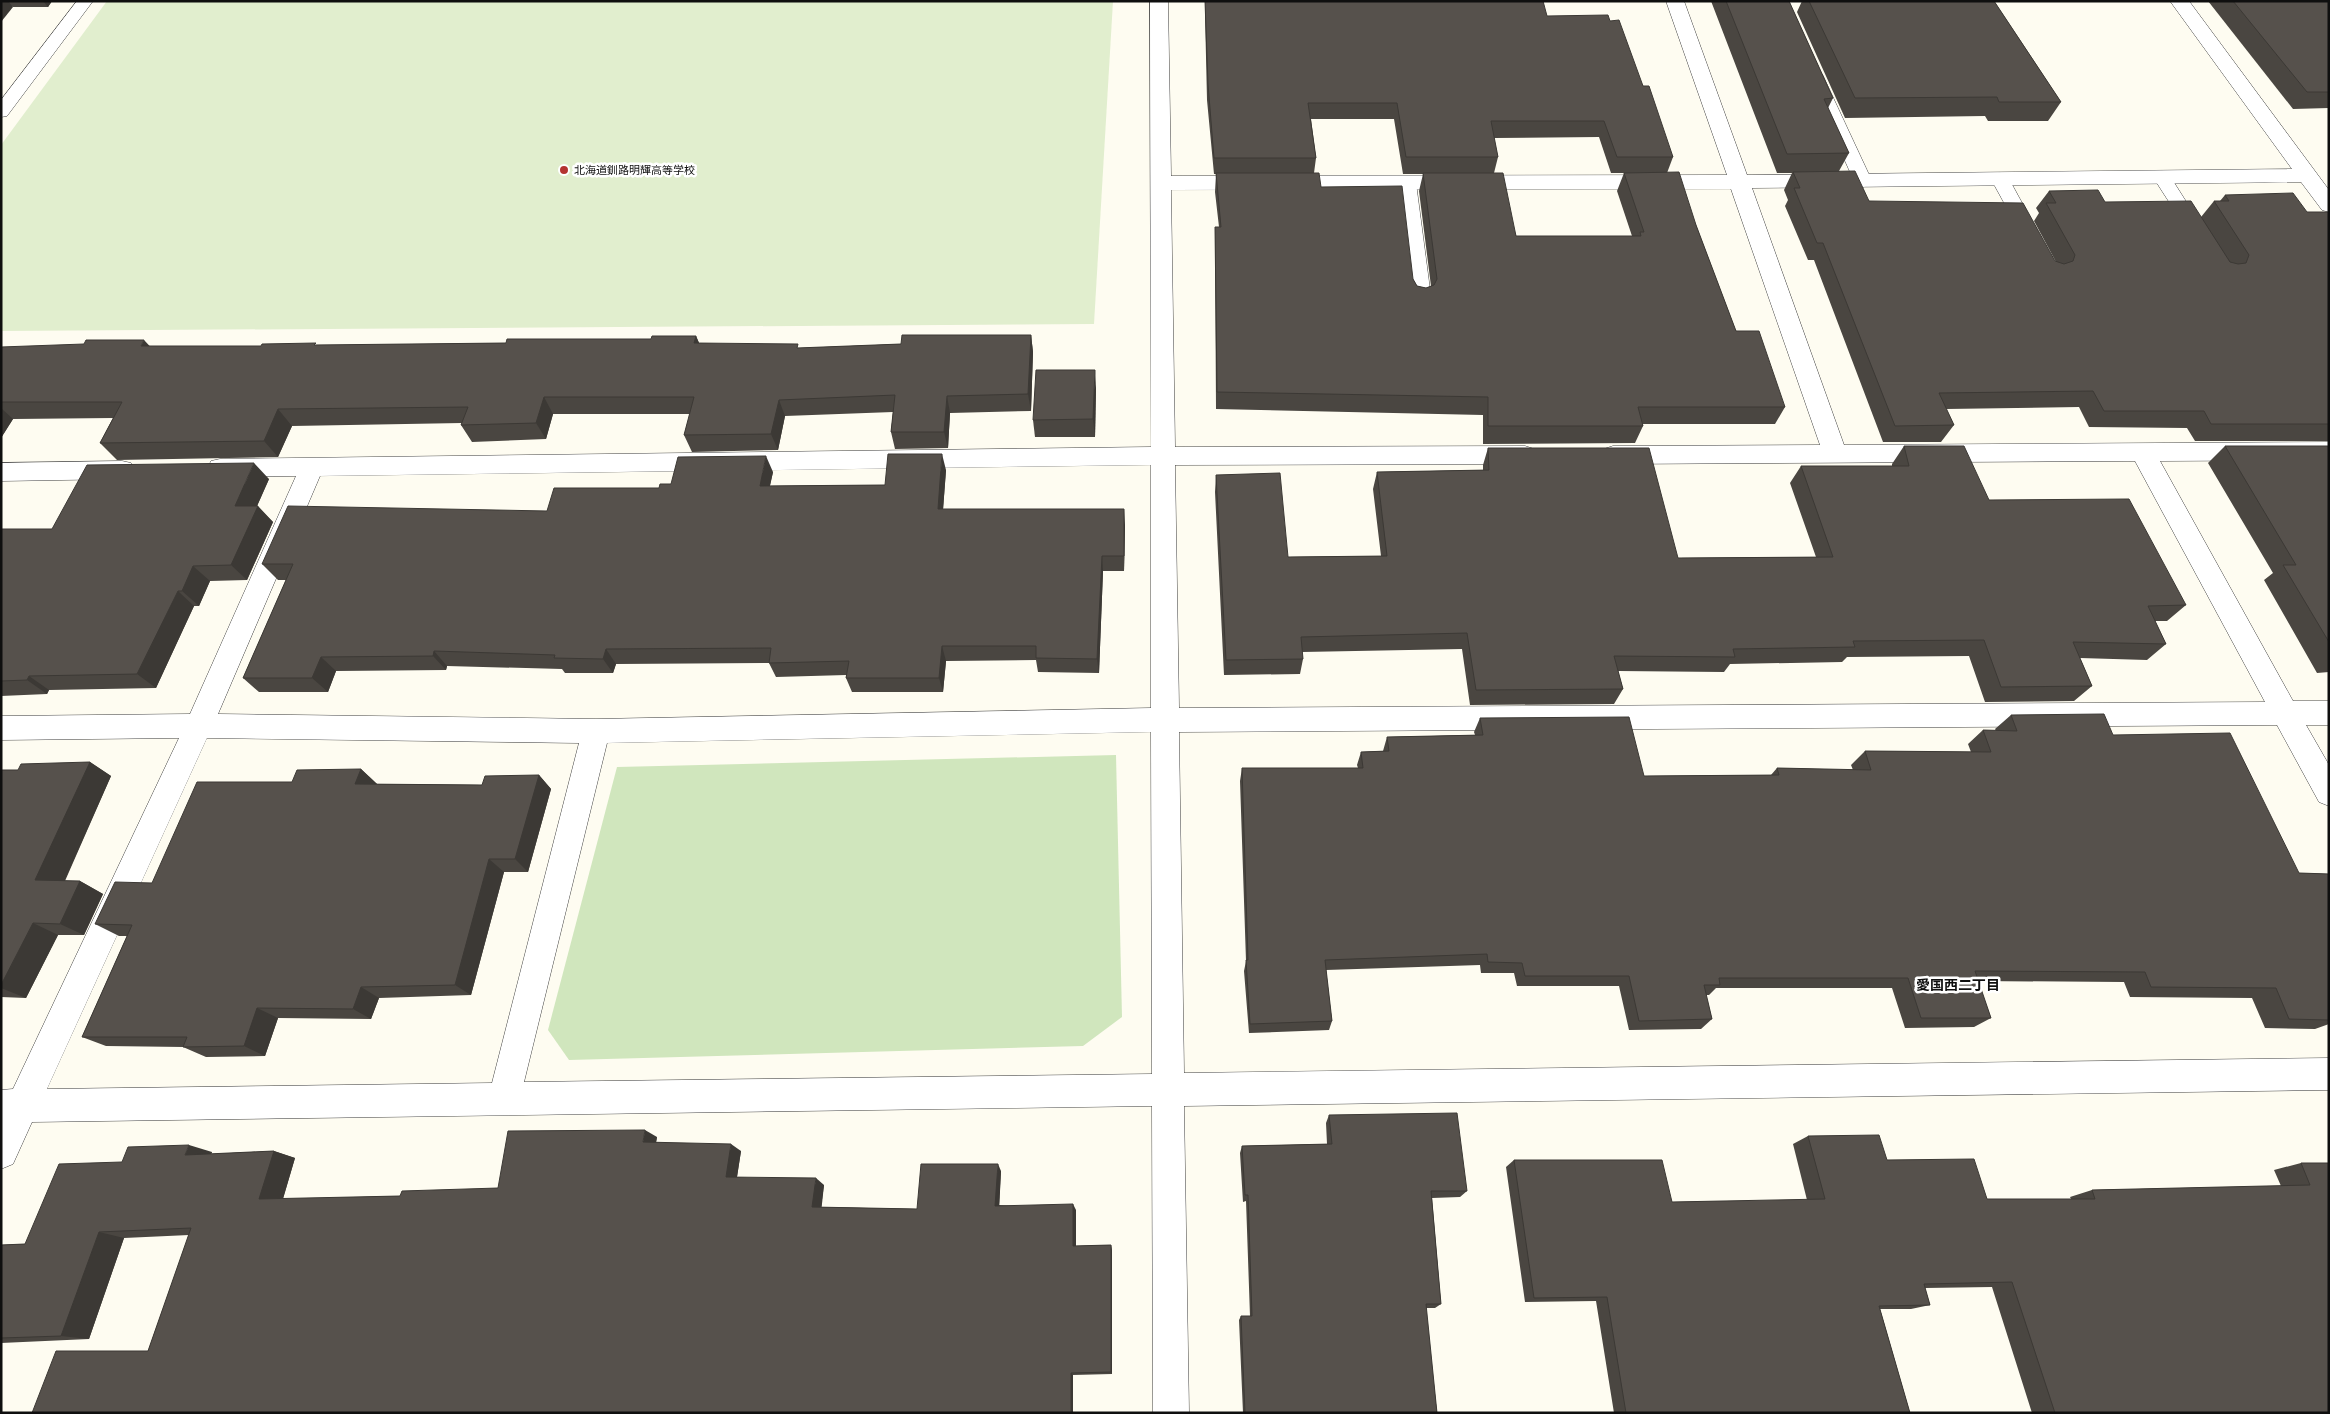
<svg xmlns="http://www.w3.org/2000/svg" width="2330" height="1414" viewBox="0 0 2330 1414" font-family="'PT Serif','Noto Sans JP',serif">
<rect width="100%" height="100%" fill="#fefcf1"/>
<path fill="#d0e6bd" d="M1116,755l6,262 -39,29 -514,14 -21,-30 69,-263z"/>
<path fill="#e1eece" d="M107,1h1006l-19,323 -1093,7v-186z"/>
<g fill="none" stroke-linecap="round" stroke-linejoin="round">
<defs>
<g id="service">
<path d="M77,1h16l-86,115 -6,1v-17z"/>
<path d="M1816,73l6,1 2,4 48,103 -3,4 -6,2 -6,-2 -3,-4 -46,-103 2,-4z"/>
<path d="M2162,171l6,2 33,52 3,4 -3,4 -6,2 -6,-2 -36,-56 3,-4z"/>
<path d="M2000,173l6,2 3,4 29,53 -3,4 -6,2 -6,-2 -3,-4 -29,-53 3,-4z"/>
<path d="M1407,177l6,2 3,4 15,114 -3,5 -7,2 -7,-2 -3,-5 -13,-114 3,-4z"/>
</g>
<g id="minor">
<path d="M1150,1h18l3,175 556,-1 -61,-174h18l63,174 545,-6 -122,-168h19l140,189v22l-7,-2 -21,-28 -549,6 92,257 485,-3v18l-169,1 133,240h36v24h-23l23,40v41l-10,-4 -42,-77 -1098,7 5,341 1145,-15v32l-1145,16 5,307h-36l-1,-307 -1120,16 -19,42 -12,5v-79l12,-1 166,-351 -178,2v-24l189,-2 106,-238 -76,1 -9,-2 -3,-7 3,-7 9,-2 931,-12zM1731,189l89,256 -207,1 -9,3 -3,6 3,6 9,3 522,-3 130,241 -1086,6 -4,-243 350,-1 9,-3 3,-6 -3,-6 -9,-3 -350,1 -4,-257zM1151,465v243l-555,11 -378,-5 102,-238zM1151,732l1,342 -628,8 83,-339zM207,738l372,5 -87,340 -445,6z"/>
<path d="M122,461l9,2 3,7 -3,7 -9,2 -121,2v-18z"/>
</g>
</defs>
<use href="#service" stroke="#424242" stroke-width="1"/>
<use href="#minor" stroke="#424242" stroke-width="1"/>
<use href="#service" fill="#fff" fill-rule="evenodd"/>
<use href="#minor" fill="#fff" fill-rule="evenodd"/>
</g>
<g fill="#4a4641" fill-rule="evenodd">
<path d="M1,1h51l-4,6h-35z"/>
<path d="M1205,1l342,15 63,5 33,65 30,71 -6,16 29,52 40,106 49,76 -10,17h-132v2l-8,17 -152,1v-29l-267,-6 -1,-163v-19h4l-4,-35 1,-18h-2l-7,-74 -2,-86zM1311,119h83l9,55h20l-4,17 12,95 -5,2 -9,-2 -4,-7 -92,-92 -7,-14 2,-15zM1599,137l12,36h13l-7,18 15,45h-116l-22,-63 4,-16 -4,-19z"/>
<path d="M1711,1h78l44,97 -5,10 21,45 -10,18 30,30 187,61 -22,-41 5,-8 -3,-5 13,-17 56,11 96,15 13,-16h6l5,-6 82,17h22v229h-134l-8,-13 -98,-1 -10,-20 -133,2 8,16 -13,17h-58l-69,-182h-6l-23,-54 3,-6 -4,-10 8,-17h-15z"/>
<path d="M1802,1h192l67,101 -13,19h-60l-3,-5 -140,2 -48,-106z"/>
<path d="M2208,1h121v107l-36,1z"/>
<path d="M1031,335l2,17 -2,59 -81,2 -2,35 -53,1 -4,-17 2,-20 -108,4 -7,34 -86,2 -8,-17 6,-21h-137l-7,25 -74,3 -11,-17 1,-2 -170,3 -14,31 -161,3 -17,-17 13,-25 -100,1 -12,19v-91l260,-1 245,-3 145,-4 45,-3 3,7 101,5 101,-4z"/>
<path d="M1096,388l-1,49h-60l-2,-17z"/>
<path d="M1904,446l85,54 197,105 -19,16h-12l11,23 -19,16 -67,-2 12,28 -18,15 -89,1 -16,-46 -122,1 -5,5 -112,2 -6,8 -106,-1 5,18 -9,15 -144,1 -8,-56 -160,3 1,7 -3,15 -76,1 -9,-183 1,-17 72,82 93,-1 -8,-67 4,-17 106,-2v-5l5,-17 190,110 138,-1 -26,-74 11,-17h91v-2z"/>
<path d="M2225,446h104v226l-12,1 -53,-93 9,-7 -65,-110z"/>
<path d="M946,470l-3,39 182,16 -1,46h-21l-4,102 -61,-1 -2,-12 -90,1 -3,31h-91l-6,-14v-3l-70,2 -7,-14 -153,1 -3,9h-48l-3,-4 -115,-3 -1,4 -110,1 -8,21h-69l-16,-14 43,-98h-8l-16,-16 285,-53 112,-23 12,-4 102,-12 -3,14 115,-1z"/>
<path d="M269,479l-12,27 16,16 -26,58 -37,1 -11,25h-5l-38,82 -107,2 -2,4 -46,2v-167h51z"/>
<path d="M2011,715l102,20 186,138 30,1v150l-14,5 -50,-1 -13,-30 -122,-1 -6,-15 -146,-1 13,37 -17,9 -69,1 -13,-40h-176l-7,7h-3l6,24 -11,10 -72,1 -10,-44h-102l-3,-13h-33l-1,-8 -154,5 6,51 -3,9 -80,3 -5,-62 2,-10 -6,-180 2,-13h116l-1,-3 4,-13 22,-1 4,-14 88,-2 -1,-3 6,-14 164,58 127,-1 6,-7 76,2 -2,-5 14,-14 106,1 -3,-8 15,-14 13,1 -1,-2z"/>
<path d="M90,762l21,14 -46,105h15l23,13 -19,41h-26l-32,63 -25,-1v-227h17z"/>
<path d="M361,769l16,15 105,1 57,-10 12,14 -23,83h-24l-33,123 -92,3 -8,21 -93,-1 -13,38 -59,1 -23,-10h1l-78,-1 -24,-9 45,-101h-8l-24,-12 57,-41 140,-101z"/>
<path d="M1329,1115l138,76 -7,6 -28,1 9,106 -6,4h-9l11,105h-194l-4,-93 2,-4h9l-4,-115 -3,1 -3,-49 2,-7 85,-2 -1,-21z"/>
<path d="M1808,1136l79,24 100,39h84l-1,-2 22,-7 189,-4 -7,-16 27,-7h28v250h-297l-40,-126 -67,1 5,17 -19,4h-31l30,104h-296l-18,-112 -71,1 -19,-135 8,-7 158,42 135,-2 -14,-56z"/>
<path d="M657,1137l-1,5 85,9 -4,26 87,8 -3,22 96,2 84,-38 -2,34 77,5v36l35,-1 1,6v123l-39,1v38h-1041l116,-62 41,-116 -65,3 -35,101 -88,4v-98l24,-1 97,-82 90,-10 -1,2 63,-3 21,7 -12,41 117,-3 98,-8z"/>
</g>
<g fill="#3c3935">
<path d="M1,1h7l5,6 -12,15z"/>
<path d="M43,1h9l-4,6z"/>
<path d="M1031,335l2,17 -2,59 -3,-17z"/>
<path d="M696,336l7,16 -9,-9z"/>
<path d="M144,340l16,17 -19,-11z"/>
<path d="M1095,370l1,18 -1,49 -2,-18z"/>
<path d="M947,396l3,17 -2,35 -4,-16z"/>
<path d="M544,397l9,17 -7,25 -10,-16z"/>
<path d="M779,400l6,16 -7,34 -7,-16z"/>
<path d="M1,408l12,11 -12,19z"/>
<path d="M278,409l14,17 -14,31 -14,-16z"/>
<path d="M942,454l4,16 -4,54 -4,-15z"/>
<path d="M766,456l7,16 -7,30 -6,-16z"/>
<path d="M254,463l15,16 -19,43 -15,-16z"/>
<path d="M258,506l15,16 -26,58 -16,-15z"/>
<path d="M1124,509l1,16 -1,46z"/>
<path d="M1102,556l1,15 -4,102 -2,-14z"/>
<path d="M193,566l17,15 -11,25 -17,-15z"/>
<path d="M178,591l16,15 -38,82 -19,-14z"/>
<path d="M942,646l4,15 -3,31 -4,-14z"/>
<path d="M606,649l10,15 -3,9 -10,-14z"/>
<path d="M434,651l13,15 -1,4 -13,-14z"/>
<path d="M321,657l15,14 -8,21 -16,-14z"/>
<path d="M29,676l20,14 -2,4 -20,-14z"/>
<path d="M90,762l21,14 -52,117 -24,-13z"/>
<path d="M361,769l16,15 -5,14 -17,-14z"/>
<path d="M539,775l12,14 -23,83 -13,-13z"/>
<path d="M489,859l15,13 -33,123 -16,-10z"/>
<path d="M80,881l23,13 -19,41 -24,-11z"/>
<path d="M33,923l25,12 -32,63 -25,-10v-3z"/>
<path d="M361,987l18,11 -8,21 -18,-10z"/>
<path d="M257,1008l21,10 -13,38 -21,-10z"/>
<path d="M645,1130l12,7 -2,12 -12,-7z"/>
<path d="M731,1144l10,7 -5,32 -10,-6z"/>
<path d="M189,1145l23,7 -4,10 -23,-7z"/>
<path d="M274,1151l21,7 -14,47 -22,-6z"/>
<path d="M998,1164l3,7 -2,41 -4,-6z"/>
<path d="M816,1178l8,7 -3,28 -9,-6z"/>
<path d="M1073,1204l3,6v41l-3,-5z"/>
<path d="M99,1232l25,6 -35,101 -28,-3z"/>
<path d="M1111,1245l1,6v123l-1,-2z"/>
<path d="M1071,1373l2,2v38h-2z"/>
</g>
<g fill="#56514c" stroke="#3c3935">
<path d="M1205,1h338l4,15 61,-1 2,6 9,-1 24,66h6l24,71h-56l-13,-36h-113l7,36h-92l-9,-54h-89l8,55h-102l-6,-74z"/>
<path d="M1726,1h63l44,97 -9,1 25,54 -62,1z"/>
<path d="M1809,1h185l67,101h-62l-2,-5 -142,1z"/>
<path d="M2233,1h96v91h-22z"/>
<path d="M1855,171l14,30 154,2 32,58 9,3 9,-3 2,-6 -29,-52h10l-7,-12 49,-1 7,12 86,-1 39,61 8,2 8,-1 3,-8 -35,-54h15l-4,-6 68,-2 14,19h22v212h-118l-7,-13h-100l-11,-20 -154,2 15,32 -59,1 -72,-183h-6l-23,-55h6l-7,-16z"/>
<path d="M1679,172l17,53 40,106h23l26,76h-147l5,19h-155v-29l-271,-5 -2,-165h6l-5,-54h103l2,14 81,-1 11,93 4,7 9,2 8,-3 3,-6 -14,-106h80l13,63h125l-1,-4h4l-20,-59z"/>
<path d="M902,335h129l-3,59 -81,2 -3,36h-53l4,-37 -116,5 -8,34 -87,1 10,-38h-150l-8,26 -75,2 7,-18 -190,2 -14,32 -164,2 22,-41h-121v-55l83,-3 2,-4h58l-3,6h120l1,-2 54,-1 -2,2 192,-2 1,-4h144l1,-3h44l-2,7 104,1 -1,4 104,-4z"/>
<path d="M1036,370h59l-2,49 -60,1z"/>
<path d="M1904,446h60l25,54 140,-1 57,106 -38,1 18,38 -93,-2 19,44 -91,1 -17,-47 -131,1 2,6 -122,2 2,8 -121,-1 9,33 -147,1 -9,-57 -166,4 2,22 -77,1 -10,-185 64,-2 8,84 99,-1 -10,-84 112,-2 -1,-22h161l29,110 155,-1 -32,-91h108z"/>
<path d="M2225,446h104v196l-46,-77h13z"/>
<path d="M888,454h54l-4,55h186v47h-22l-5,103 -61,-1v-12h-94l-3,32h-93l3,-17 -80,2 2,-15 -165,1 -3,10 -49,-1 1,-3 -121,-4 -1,5 -112,1 -9,21h-69l50,-114h-31l26,-58 259,5 7,-23h105l1,-4h11l7,-27 88,-1 -6,30 125,-1z"/>
<path d="M254,463l-19,43h23l-27,59 -38,1 -11,25h-4l-41,83 -108,2 -2,4 -26,1v-152h51l35,-64z"/>
<path d="M2104,714l9,21 117,-2 69,140 30,1v146l-40,-1 -13,-31 -125,-1 -6,-15 -170,-1 16,47h-70l-13,-40h-189l1,7h-16l8,34 -73,2 -10,-45h-104l-3,-13 -34,-1 -1,-8 -162,6 7,61 -82,3 -4,-64h2l-6,-192h121l-2,-16 28,-1 -2,-14 96,-2 -3,-17 149,-1 15,59 135,-1 -2,-7 94,2 -6,-19 126,1 -8,-22 34,1 -6,-16z"/>
<path d="M90,762l-55,118 45,1 -20,43 -27,-1 -32,62v-215h17l3,-6z"/>
<path d="M361,769l-6,15 127,1 3,-9 54,-1 -24,84h-26l-34,126 -94,2 -8,22 -96,-1 -13,38 -61,1 4,-10h-105l50,-112 -37,-1 20,-42 37,1 45,-101h95l5,-12z"/>
<path d="M1457,1113l10,78h-36l10,113h-15l11,109h-192l-4,-97h11l-4,-121h-3l-3,-49 90,-2 -3,-29z"/>
<path d="M645,1130l-2,12 88,2 -5,33 90,1 -4,29 105,2 4,-45h77l-3,42 78,-2v42l38,-1v127l-40,1v40h-1039l24,-62h92l43,-123 -92,4 -38,104 -60,2v-93l24,-1 34,-80 63,-2 6,-15 61,-2 -4,10 89,-4 -15,48 141,-3 2,-5 96,-3 10,-57z"/>
<path d="M1879,1135l8,25 87,-1 13,40h108l-3,-9 218,-5 -9,-22h28v250h-274l-43,-131 -88,2 6,21 -51,1 31,107h-284l-19,-116 -73,1 -20,-138h148l10,42 153,-3 -17,-63z"/>
</g>
<circle fill="#b43331" stroke="#fff" stroke-width="2" cx="564" cy="170" r="5"/>
<g text-anchor="middle" dominant-baseline="central" stroke-width="5" stroke-linejoin="round" paint-order="stroke">
<g font-size="11" fill="#0f0f0f" stroke="#fff" text-anchor="start">
<text x="574" y="170">北海道釧路明輝高等学校</text>
</g>
<g font-size="14" font-weight="bold" fill="#0f0f0f" stroke="#fff">
<text x="1958" y="984">愛国西二丁目</text>
</g>
</g>
<rect width="2330" height="1414" fill="none" stroke="#0f0f0f" stroke-width="5"/>
</svg>
